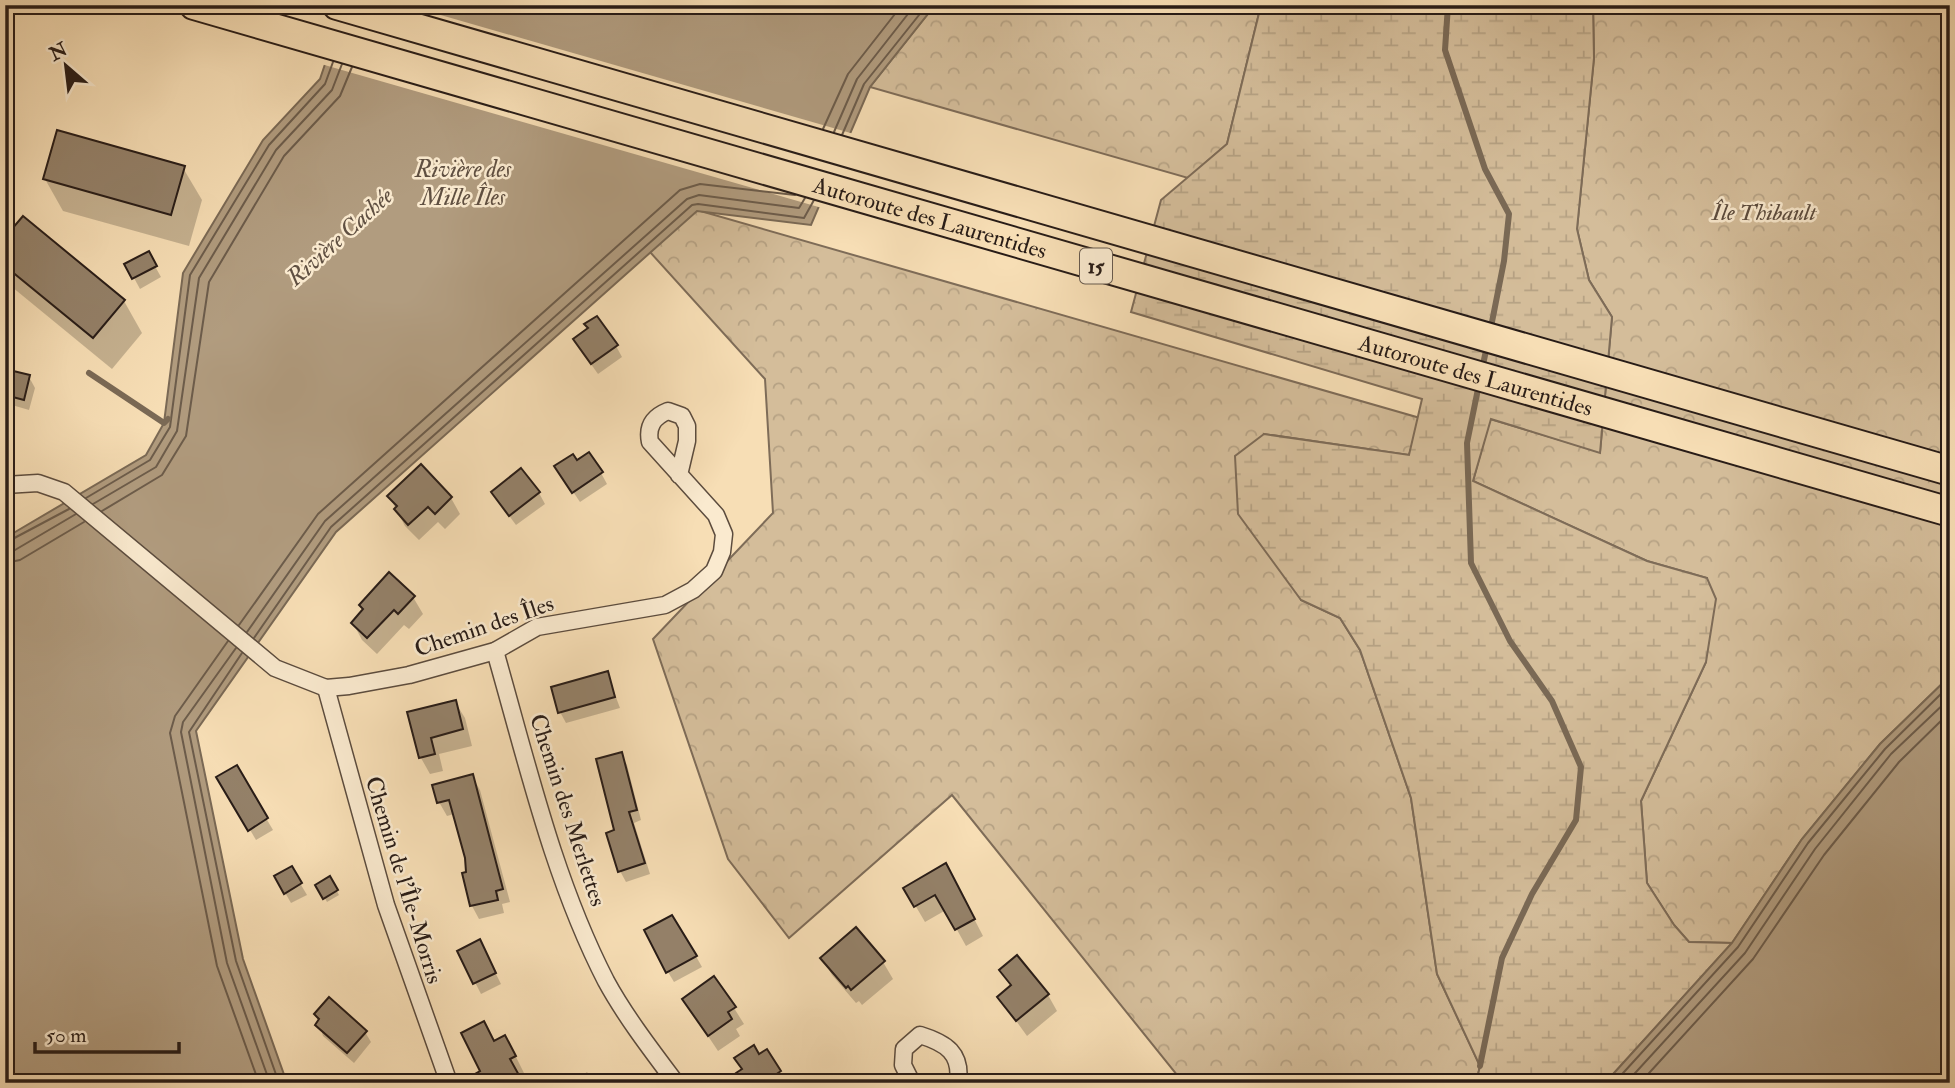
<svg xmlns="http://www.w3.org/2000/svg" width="1955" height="1088" viewBox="0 0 1955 1088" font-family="'IM FELL Double Pica',serif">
<defs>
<pattern id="forest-crowns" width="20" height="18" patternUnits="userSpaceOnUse" patternTransform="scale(1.75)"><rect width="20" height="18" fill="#d4bd9a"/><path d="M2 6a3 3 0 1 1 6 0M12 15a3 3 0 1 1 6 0" fill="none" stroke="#b6a284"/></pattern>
<pattern id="wetland-marsh" width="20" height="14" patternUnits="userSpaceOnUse" patternTransform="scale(1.75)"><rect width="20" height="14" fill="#d4bd9a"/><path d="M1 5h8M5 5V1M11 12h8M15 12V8" fill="none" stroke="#b6a284"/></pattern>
</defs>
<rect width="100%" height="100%" fill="#f7deb5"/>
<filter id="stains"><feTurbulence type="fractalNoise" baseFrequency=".00286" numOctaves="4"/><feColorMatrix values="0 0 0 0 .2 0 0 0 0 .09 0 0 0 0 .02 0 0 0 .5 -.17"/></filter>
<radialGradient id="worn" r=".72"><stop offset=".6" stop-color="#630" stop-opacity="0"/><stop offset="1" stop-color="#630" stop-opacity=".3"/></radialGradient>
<g fill="url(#forest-crowns)" stroke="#7e6c58" stroke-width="2">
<path d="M935,5h326l-34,139 -39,34 -318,-91z"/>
<path d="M1593,5h357v671l-70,68 -78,95 -70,104 -43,-1 -15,-17 -27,-42 -6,-82 65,-139 1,-84 -60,-17 -174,-80 17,-62 110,33 12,-135 -23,-37 -12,-51 17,-171z"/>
<path d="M697,210l723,208 -11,37 -145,-21 37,166 39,18 20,32 51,148 26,176 43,92 -4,17h-281l-18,-8 -225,-280 -163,143 -61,-79 -75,-220 120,-126 -8,-134 -115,-127z"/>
</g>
<path fill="url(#wetland-marsh)" stroke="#7e6c58" stroke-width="2" d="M1261,5h332l1,53 -17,171 12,51 23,37 -12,136 -109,-34 -18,62 174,80 60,17 9,21 -10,63 -65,139 6,82 27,42 15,17 43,1 -127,140h-129l4,-17 -43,-92 -26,-176 -51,-148 -20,-32 -39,-18 -63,-86 -3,-58 29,-22 145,21 13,-56 -291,-87 30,-112 66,-56z"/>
<g fill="#b19c7f" stroke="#7a6955" stroke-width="2">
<path d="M345,5h590l-65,82 -59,138 -114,-14 -361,321 -140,199 47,228 44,124h-282v-545l141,-83 18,-32 19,-150 80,-133 57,-61z"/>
<path d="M1950,676v407h-345l127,-140 70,-104 78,-95z"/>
</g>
<path fill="#f7deb5" d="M342,5h64l448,129 -32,74 -501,-144z"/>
<g fill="#0003">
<path d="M183,168l19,32 -13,46 -126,-35 -18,-32z"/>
<path d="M5,240l119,61 18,32 -30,36 -100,-82 -7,-11z"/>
<path d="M148,254l13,23 -21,12 -13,-24z"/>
<path d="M616,346l6,11 -24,17 -17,-24z"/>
<path d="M5,370l24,7 6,11 -6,22 -24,-7z"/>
<path d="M576,462l25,11 6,11 -27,18 -17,-25z"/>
<path d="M539,493l6,11 -29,21 -17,-23z"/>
<path d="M389,496l62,2 9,16 -15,15 -7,-7 -19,18 -14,-14z"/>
<path d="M413,597l10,17 -14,15 -5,-4 -27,29 -15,-14 -9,-17 11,-12 -3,-6z"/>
<path d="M607,673l13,35 -54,15 -6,-11z"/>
<path d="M455,702l10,16 7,28 -33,8 4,17 -13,3 -9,-16 -12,-45z"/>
<path d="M621,754l6,11 14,55 -7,3 16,51 -24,8 -6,-11 -4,-39z"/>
<path d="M236,767l37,63 -17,10 -37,-63z"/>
<path d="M472,776l8,14 30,112 -8,2 2,9 -25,6 -7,-13 -8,-32 4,-1 -2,-15 -12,-44 -7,2 -8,-14z"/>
<path d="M291,868l16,27 -16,8 -15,-26z"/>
<path d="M330,879l9,16 -12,7 -9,-16z"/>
<path d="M955,882l28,54 -17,10 -20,-36 -21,12 -20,-34z"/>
<path d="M688,942l14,25 -28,15 -6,-10z"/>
<path d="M459,951l26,1 16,32 -20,10z"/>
<path d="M822,958l61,4 10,17 -31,26 -3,-4 -3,2 -24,-28z"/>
<path d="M1001,970l47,25 9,16 -30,25 -28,-39 12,-10z"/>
<path d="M684,1000l50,8 10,16 -8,5 4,7 -22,15z"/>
<path d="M316,1014l49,18 6,10 -17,21 -31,-27z"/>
<path d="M766,1051l20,32h-43l16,-27z"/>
<path d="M514,1053l10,20 -6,3 4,7h-41l1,-12z"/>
<path d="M587,1072l8,11h-24z"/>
<path d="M848,1077l3,6h-12z"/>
</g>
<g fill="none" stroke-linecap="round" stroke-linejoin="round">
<g stroke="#6c5c4b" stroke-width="2">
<path d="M823,129l25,-55 54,-69"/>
<path d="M834,132l23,-53 58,-74"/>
<path d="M842,135l22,-51 63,-79"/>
<path d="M86,498l64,-38 20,-33 20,-152 79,-130 56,-61 8,-22"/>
<path d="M93,504l63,-37 21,-36 22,-153 77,-128 56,-60 10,-26"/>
<path d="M102,511l60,-36 24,-39 23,-154 75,-126 56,-60 12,-29"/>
<path d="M5,543l64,-34"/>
<path d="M5,552l10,-2 61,-36"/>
<path d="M5,563l15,-3 64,-38"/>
<path d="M239,625l79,-111 362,-324 20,-6 95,11"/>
<path d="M247,632l78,-111 362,-322 12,-4 100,13 6,-10"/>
<path d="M254,638l77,-111 361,-322 6,-1 106,14 10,-18"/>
<path d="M228,641l-53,75 -5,17 47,233 42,117"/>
<path d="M236,648l-53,74 -2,10 46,231 43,120"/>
<path d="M242,653l-53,79 47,229 43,122"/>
<path d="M1614,1083l124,-136 70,-104 77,-94 65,-64"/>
<path d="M1626,1083l119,-130 70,-104 76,-95 59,-56"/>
<path d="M1640,1083l113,-124 71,-104 75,-93 51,-50"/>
</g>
<g stroke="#7a6955" stroke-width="6">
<path d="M1448,5l-3,45 40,119 24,45 -5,47 -14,71"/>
<path d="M1482,369l5,-23"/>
<path d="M89,373l75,50 4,-4"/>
<path d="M1479,384l-12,59 4,120 39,78 42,60 29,66 -5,53 -44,74 -30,64 -22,108"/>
</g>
</g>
<g fill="#948169" stroke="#281c17" stroke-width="2">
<path d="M57,130l128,36 -14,49 -128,-36z"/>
<path d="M23,216l102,84 -32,38 -88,-72v-29z"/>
<path d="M149,251l8,15 -25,13 -8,-15z"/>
<path d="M597,316l21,29 -27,19 -18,-25 15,-11 -4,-4z"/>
<path d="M5,369l25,6 -6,25 -19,-5z"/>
<path d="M589,452l14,20 -31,21 -18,-27 19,-12 4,6z"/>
<path d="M421,464l31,33 -17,17 -7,-7 -20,18 -14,-16 3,-3 -10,-10z"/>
<path d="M521,468l19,24 -31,24 -18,-24z"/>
<path d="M389,572l26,24 -17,18 -4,-4 -27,28 -16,-15 12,-14 -4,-4z"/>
<path d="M608,671l7,26 -57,16 -7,-26z"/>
<path d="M456,700l7,29 -32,9 4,16 -16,4 -12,-46z"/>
<path d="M622,752l15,58 -8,2 16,51 -27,9 -12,-39 8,-3 -18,-71z"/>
<path d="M237,765l31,53 -20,13 -32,-54z"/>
<path d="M473,774l30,115 -7,2 2,9 -28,6 -8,-33 4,-1 -1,-14 -16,-58 -12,3 -5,-18z"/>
<path d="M946,863l29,56 -20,11 -20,-35 -21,12 -11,-19z"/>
<path d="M292,866l10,17 -18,11 -10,-18z"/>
<path d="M330,876l8,14 -15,9 -8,-14z"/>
<path d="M672,915l25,41 -31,17 -22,-43z"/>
<path d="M856,927l29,34 -34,29 -3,-4 -2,2 -26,-30z"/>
<path d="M480,939l16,34 -23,11 -16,-33z"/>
<path d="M1017,955l32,39 -33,27 -19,-24 14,-12 -12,-15z"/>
<path d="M714,976l22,31 -8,5 4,7 -24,17 -26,-37z"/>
<path d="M329,997l38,34 -20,22 -32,-28 4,-6 -5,-5z"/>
<path d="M484,1021l10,20 11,-6 11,21 -6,3 10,18 -11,6h-50l21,-12 -19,-38z"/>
<path d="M754,1045l5,9 8,-5 14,22 -18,12h-21l-6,-10 6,-4 -8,-11z"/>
</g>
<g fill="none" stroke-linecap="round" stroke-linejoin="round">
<defs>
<g id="street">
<path d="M5,485l33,-2 26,9 211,176 51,20 23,-2 60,-11 86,-24 42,-24 128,-22 28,-15 21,-19 8,-19 2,-18 -8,-19 -66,-73c-3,-15 3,-25 18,-31l14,5 5,10v15l-8,34"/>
<path d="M495,651c32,111 58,227 111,330 19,35 46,70 70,102"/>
<path d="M326,688l60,217 63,178"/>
<path d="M912,1083l-9,-18 1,-16 16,-14c26,8 42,18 38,48"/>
</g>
<g id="highway">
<path id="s1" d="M194,5l1756,507"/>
<path d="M337,5l1613,466"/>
</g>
</defs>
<use href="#street" stroke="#5c4c3e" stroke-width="19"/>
<use href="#highway" stroke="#281c17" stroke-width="32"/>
<use href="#street" stroke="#faeacf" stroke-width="16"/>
<use href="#highway" stroke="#f7deb5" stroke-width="28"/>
</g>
<g text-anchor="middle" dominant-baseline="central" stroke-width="5" stroke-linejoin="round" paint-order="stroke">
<rect fill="#faeacf" stroke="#675a4e" stroke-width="2" x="1080" y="248.5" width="32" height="35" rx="5"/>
<g font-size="21" font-weight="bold" fill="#281c17">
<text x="1096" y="266">15</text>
</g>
<g font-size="23" font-style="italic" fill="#5c4c3e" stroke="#faeacf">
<text x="1764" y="212">Île Thibault</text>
</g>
<g font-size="23" fill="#281c17" stroke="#faeacf">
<text stroke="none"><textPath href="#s1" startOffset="766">Autoroute des Laurentides</textPath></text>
<text stroke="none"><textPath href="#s1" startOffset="1334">Autoroute des Laurentides</textPath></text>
<text transform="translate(484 626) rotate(-19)">Chemin des Îles</text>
<text transform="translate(568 810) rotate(72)">Chemin des Merlettes</text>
<text transform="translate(404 880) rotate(73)">Chemin de l'Île-Morris</text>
</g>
<g font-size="24" font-style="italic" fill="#5f4f41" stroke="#faeacf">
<text x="463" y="169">Rivière des<tspan x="463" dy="28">Mille Îles</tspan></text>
<text transform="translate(340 237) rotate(-42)">Rivière Cachée</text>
</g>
</g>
<rect width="1955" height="1088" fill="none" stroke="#f7deb5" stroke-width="28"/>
<rect x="7" y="7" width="1941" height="1074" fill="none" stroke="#281c17" stroke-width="3.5"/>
<rect x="14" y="14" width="1927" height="1060" fill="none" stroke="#281c17" stroke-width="2"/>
<g transform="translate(66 66) rotate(332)" stroke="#faeacf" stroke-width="5" paint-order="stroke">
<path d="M0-5L12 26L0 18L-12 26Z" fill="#281c17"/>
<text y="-10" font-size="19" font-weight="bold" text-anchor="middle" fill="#281c17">N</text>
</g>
<path d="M35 1042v10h144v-10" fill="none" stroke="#281c17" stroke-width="3.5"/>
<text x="46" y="1042" font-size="21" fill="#281c17" stroke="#faeacf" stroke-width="5" paint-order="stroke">50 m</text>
<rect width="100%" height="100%" filter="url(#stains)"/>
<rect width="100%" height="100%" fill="url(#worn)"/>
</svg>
